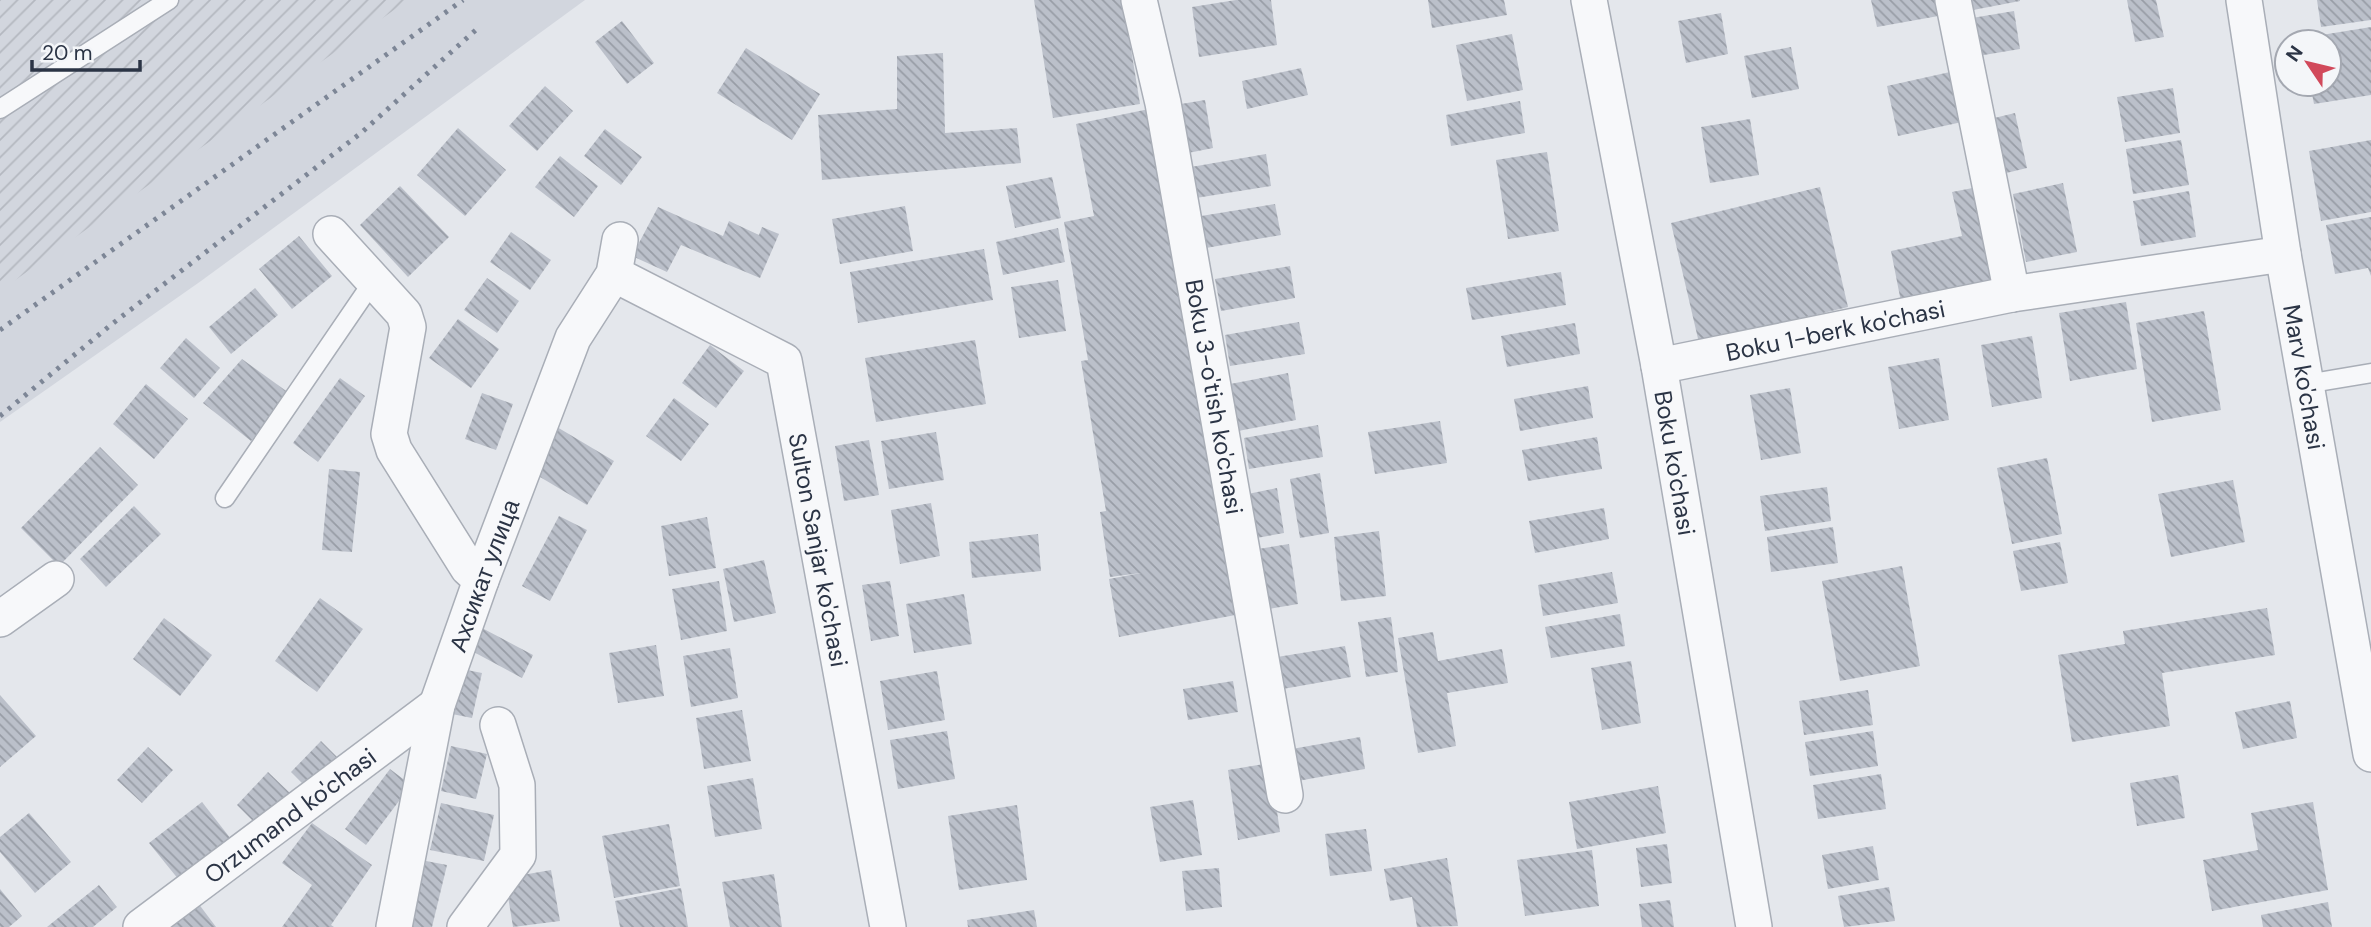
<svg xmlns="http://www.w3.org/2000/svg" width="2371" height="927" viewBox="0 0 2371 927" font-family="'DM Sans',sans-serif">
<defs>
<pattern id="industrial-furrows" width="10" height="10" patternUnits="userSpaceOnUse" patternTransform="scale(1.75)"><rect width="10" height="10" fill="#d2d6de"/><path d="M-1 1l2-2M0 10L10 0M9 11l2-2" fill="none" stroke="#b4b8c0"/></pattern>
<pattern id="building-back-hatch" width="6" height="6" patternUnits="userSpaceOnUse" patternTransform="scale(1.75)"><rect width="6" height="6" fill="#bbc0ca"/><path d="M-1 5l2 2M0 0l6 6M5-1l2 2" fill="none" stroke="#989da6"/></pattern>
</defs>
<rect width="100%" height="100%" fill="#e4e7ec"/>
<path fill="#d2d6de" d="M0,0h585l-384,281 -201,141z"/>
<path fill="url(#industrial-furrows)" d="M0,0h408l-408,291z"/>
<g fill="url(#building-back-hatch)">
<path d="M1034,0h89l17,104 -87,14z"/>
<path d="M1236,0h35l6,45 -78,12 -7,-50z"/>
<path d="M1428,0h76l3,15 -75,13z"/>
<path d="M1871,0h70l3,15 -67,12z"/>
<path d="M1966,0h54v1l-52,10z"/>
<path d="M2127,0h29l8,37 -29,5z"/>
<path d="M2317,0h54v20l-50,7z"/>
<path d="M2014,11l6,38 -42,7 -6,-38z"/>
<path d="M1721,13l7,41 -42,9 -8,-42z"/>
<path d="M622,21l32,42 -27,21 -32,-42z"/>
<path d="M2371,27v68l-57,9 -4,-20h19v-42h-25l-1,-4z"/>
<path d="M1512,34l11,56 -56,11 -11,-56z"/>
<path d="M1791,47l8,42 -47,9 -8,-42z"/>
<path d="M746,48l74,46 -28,46 -75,-47z"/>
<path d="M943,53l2,80 72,-5 4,35 -199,17 -4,-65 79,-6v-53z"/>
<path d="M1301,68l7,27 -61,14 -5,-28z"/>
<path d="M1950,72l12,50 -64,14 -11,-50z"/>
<path d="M545,86l28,25 -36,40 -28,-25z"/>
<path d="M2173,88l7,45 -55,9 -8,-45z"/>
<path d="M1205,100l8,48 -30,6 -8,-49z"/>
<path d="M1520,101l5,32 -74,13 -5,-31z"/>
<path d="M1154,108l92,505 -127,24 -10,-58 32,-6 -31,4 -10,-65 6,-1 -25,-150 7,-1 -24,-138 30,-6 -18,-92z"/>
<path d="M2015,113l12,55 -29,7 -12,-55z"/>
<path d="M1750,119l9,56 -49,8 -9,-56z"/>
<path d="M458,128l48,42 -41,46 -48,-41z"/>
<path d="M605,129l37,28 -21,28 -37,-29z"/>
<path d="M2181,140l8,45 -56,9 -7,-45z"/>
<path d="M2371,140v72l-50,9 -12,-70z"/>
<path d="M1547,152l12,79 -51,8 -12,-79z"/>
<path d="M1266,154l5,32 -75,12 -5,-31z"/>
<path d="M560,156l38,30 -24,31 -39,-30z"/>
<path d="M1052,177l9,41 -46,10 -9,-42z"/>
<path d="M2063,183l14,69 -51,10 -13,-68z"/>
<path d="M400,186l49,51 -41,40 -48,-52z"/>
<path d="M1983,186l21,99 -102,22 -11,-56 71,-15 -10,-44z"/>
<path d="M1820,187l28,120 -149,36 -28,-120z"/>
<path d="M2189,191l7,46 -55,9 -8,-45z"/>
<path d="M1275,204l6,31 -75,13 -5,-32z"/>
<path d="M905,206l8,45 -73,13 -8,-45z"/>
<path d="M658,207l65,29 6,-15 30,14 3,-8 17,7 -19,44 -79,-33 -14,27 -35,-16z"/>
<path d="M2371,217v59l-3,-8 -33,6 -9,-49z"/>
<path d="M1058,228l7,34 -62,13 -7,-33z"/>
<path d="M511,232l40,28 -21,30 -40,-28z"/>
<path d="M299,236l33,40 -40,33 -33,-40z"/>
<path d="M984,249l9,51 -135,23 -8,-51z"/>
<path d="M1290,266l5,32 -74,13 -6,-32z"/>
<path d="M1561,272l5,33 -94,15 -6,-32z"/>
<path d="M487,278l32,23 -22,32 -33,-23z"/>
<path d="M1058,280l8,51 -47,7 -8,-51z"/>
<path d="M255,288l23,27 -47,39 -22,-27z"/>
<path d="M2126,302l11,67 -67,12 -11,-68z"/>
<path d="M2204,311l17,99 -69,12 -16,-99z"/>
<path d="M458,319l41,30 -28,39 -42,-30z"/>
<path d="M1299,322l6,32 -75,12 -5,-31z"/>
<path d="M1575,323l5,31 -73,13 -6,-31z"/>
<path d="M2032,336l10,62 -50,9 -11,-62z"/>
<path d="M186,338l34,30 -26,30 -34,-30z"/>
<path d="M975,340l11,64 -110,18 -11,-64z"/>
<path d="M710,345l34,26 -28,37 -34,-25z"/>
<path d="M1939,358l10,62 -50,9 -11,-62z"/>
<path d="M242,359l47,34 -38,48 -48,-38z"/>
<path d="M1288,373l8,47 -63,12 -8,-47z"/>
<path d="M340,378l25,18 -47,66 -25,-19z"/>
<path d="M146,384l42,35 -34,40 -41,-35z"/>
<path d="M1588,386l5,32 -73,13 -6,-32z"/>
<path d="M1790,388l11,65 -40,7 -11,-65z"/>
<path d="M482,393l31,11 -17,46 -31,-11z"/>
<path d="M674,398l35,26 -28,37 -35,-25z"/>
<path d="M1440,421l7,42 -72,11 -7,-42z"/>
<path d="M1318,425l5,32 -74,12 -5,-31z"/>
<path d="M557,427l57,34 -27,44 -57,-34z"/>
<path d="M936,432l8,48 -55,9 -8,-48z"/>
<path d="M1597,437l5,32 -74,12 -6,-31z"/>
<path d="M869,440l10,55 -35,6 -9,-55z"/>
<path d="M100,447l38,38 -79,81 -38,-38z"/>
<path d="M2047,458l15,76 -50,10 -15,-76z"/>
<path d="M329,469l31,3 -8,80 -30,-2z"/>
<path d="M1320,473l9,60 -29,5 -10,-59z"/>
<path d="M2233,480l12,62 -74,15 -13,-63z"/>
<path d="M1827,487l4,34 -66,10 -5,-35z"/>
<path d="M1277,488l7,45 -33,6 -8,-44z"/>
<path d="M931,503l9,53 -40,8 -9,-54z"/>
<path d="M134,506l27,28 -55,53 -26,-28z"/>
<path d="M1604,508l5,31 -74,14 -6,-32z"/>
<path d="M559,516l28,14 -37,71 -28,-15z"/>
<path d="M707,517l9,51 -47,8 -8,-50z"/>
<path d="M1833,527l5,36 -67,9 -4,-35z"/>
<path d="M1379,531l7,65 -45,5 -7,-64z"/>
<path d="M1038,534l3,37 -69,7 -3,-36z"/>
<path d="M2060,542l8,41 -47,8 -8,-40z"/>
<path d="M1289,544l9,60 -36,6 -10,-60z"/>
<path d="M764,560l12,53 -42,9 -11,-53z"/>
<path d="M1902,566l18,100 -80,15 -18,-100z"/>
<path d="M1612,572l6,31 -75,13 -5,-31z"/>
<path d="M719,581l8,50 -46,9 -9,-51z"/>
<path d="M890,581l9,55 -28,5 -9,-56z"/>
<path d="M964,594l8,50 -58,9 -8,-49z"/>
<path d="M320,598l43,31 -46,63 -42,-31z"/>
<path d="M2267,608l8,47 -113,18 8,53 -98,16 -14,-87 67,-11 -2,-13z"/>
<path d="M1620,614l5,32 -74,12 -6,-31z"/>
<path d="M1391,617l7,55 -32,5 -8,-55z"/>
<path d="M164,618l48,37 -32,41 -47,-37z"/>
<path d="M482,628l51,27 -11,23 -52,-28z"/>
<path d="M1433,632l5,29 64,-12 6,34 -61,10 9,53 -38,7 -20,-115z"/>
<path d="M656,645l8,51 -46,7 -9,-50z"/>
<path d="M1345,646l6,31 -74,13 -6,-32z"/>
<path d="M730,648l8,50 -47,9 -8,-51z"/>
<path d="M1631,661l10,62 -39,7 -11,-62z"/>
<path d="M462,669l20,4 -10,45 -20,-4z"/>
<path d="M937,671l8,49 -57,10 -8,-49z"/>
<path d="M1233,681l5,31 -50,8 -5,-31z"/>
<path d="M1868,690l5,35 -69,10 -5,-34z"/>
<path d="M0,695l36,41 -36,31z"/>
<path d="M2290,701l7,37 -54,11 -8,-37z"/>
<path d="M742,710l9,51 -47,8 -8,-51z"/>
<path d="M947,731l8,48 -57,10 -8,-49z"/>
<path d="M1873,731l5,35 -68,10 -5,-34z"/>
<path d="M1360,737l5,32 -73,13 -6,-32z"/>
<path d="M321,741l21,21 -30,31 -21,-21z"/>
<path d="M451,746l36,8 -11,45 -35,-8z"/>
<path d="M148,747l25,23 -31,33 -25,-23z"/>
<path d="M1270,763l10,69 -42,8 -10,-70z"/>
<path d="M390,769l21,16 -45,60 -21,-16z"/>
<path d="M268,772l24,23 -32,33 -23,-23z"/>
<path d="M1881,774l5,35 -68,10 -5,-34z"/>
<path d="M2178,775l7,43 -48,8 -7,-43z"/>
<path d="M753,778l9,51 -47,8 -8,-51z"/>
<path d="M1658,786l8,47 -89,16 -8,-47z"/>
<path d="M1193,800l9,55 -42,7 -10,-55z"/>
<path d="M202,802l29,37 -52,41 -30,-37z"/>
<path d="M2313,802l15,88 -116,21 -9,-51 55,-10 -7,-37z"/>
<path d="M441,803l53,12 -10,46 -54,-11z"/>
<path d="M1017,805l10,75 -68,10 -11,-74z"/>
<path d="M29,813l42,49 -36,31 -35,-41v-15z"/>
<path d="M312,823l60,42 -41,60 3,2h-52l30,-42 -30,-22z"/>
<path d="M669,824l11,62 -66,12 -12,-62z"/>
<path d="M1366,829l6,42 -42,5 -5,-42z"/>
<path d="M1667,844l5,39 -31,4 -5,-39z"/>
<path d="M1873,846l6,34 -51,9 -6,-34z"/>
<path d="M1592,850l7,56 -74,10 -8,-56z"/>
<path d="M1447,858l11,68 -41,1 -5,-30 -22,4 -6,-32z"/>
<path d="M426,861l21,4 -15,62h-22z"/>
<path d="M1219,868l3,39 -36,4 -4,-40z"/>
<path d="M551,870l9,51 -47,6 -8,-49z"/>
<path d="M774,874l8,53h-52l-8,-45z"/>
<path d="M99,885l18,22 -24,20h-46z"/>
<path d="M1889,887l6,34 -51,6 -6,-31z"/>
<path d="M681,888l7,39h-68l-5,-26z"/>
<path d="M0,889l22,27 -13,11h-9z"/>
<path d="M195,899l21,28h-57z"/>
<path d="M1670,900l4,27h-32l-3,-23z"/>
<path d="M2328,902l4,25h-69l-2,-12z"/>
<path d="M1034,910l3,17h-69l-1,-7z"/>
</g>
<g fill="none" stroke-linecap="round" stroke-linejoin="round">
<defs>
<g id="lane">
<path d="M0,109l169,-109"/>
<path d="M2306,384l65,-11"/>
<path d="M225,498l149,-218"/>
</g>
<g id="street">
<path id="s1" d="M1139,0l24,103 122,692"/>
<path id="s2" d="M1589,0l70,366 95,561"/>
<path d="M1953,0l59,294"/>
<path id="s3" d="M2244,0l39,254 88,500"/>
<path d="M331,234l73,80 4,13 -19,107 5,16 74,118 13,12"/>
<path id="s4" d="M614,274l170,87 104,566"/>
<path id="s5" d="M1659,366l353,-72 271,-40"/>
<path d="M0,619l56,-40"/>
<path id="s6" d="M141,927l296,-222"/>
<path id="s7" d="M394,927l43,-222 44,-125 92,-242 41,-64 6,-34"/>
<path d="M465,927l53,-72 -1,-70 -19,-60"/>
</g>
</defs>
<use href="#lane" stroke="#a9aeb7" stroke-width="21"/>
<use href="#street" stroke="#a9aeb7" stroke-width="38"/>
<use href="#lane" stroke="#f7f8fa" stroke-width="18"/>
<use href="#street" stroke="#f7f8fa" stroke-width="35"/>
<g stroke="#7d8696" stroke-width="5" stroke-dasharray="3.5 7" stroke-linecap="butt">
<path d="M0,330l463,-330"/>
<path d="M0,416l112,-92 249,-191 117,-105"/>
</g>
</g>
<g text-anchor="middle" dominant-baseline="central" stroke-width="5" stroke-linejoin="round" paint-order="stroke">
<g font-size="24" fill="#2b3445" stroke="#f4f6f9">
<text stroke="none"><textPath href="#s5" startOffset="180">Boku 1-berk ko'chasi</textPath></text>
<text stroke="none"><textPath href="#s3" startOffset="382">Marv ko'chasi</textPath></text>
<text stroke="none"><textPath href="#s1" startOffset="404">Boku 3-o'tish ko'chasi</textPath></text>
<text stroke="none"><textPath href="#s2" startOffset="471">Boku ko'chasi</textPath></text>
<text stroke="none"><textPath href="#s4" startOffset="383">Sulton Sanjar ko'chasi</textPath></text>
<text stroke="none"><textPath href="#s7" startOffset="364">Ахсикат улица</textPath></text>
<text stroke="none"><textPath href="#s6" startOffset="186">Orzumand ko'chasi</textPath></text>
</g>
</g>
<g transform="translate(2308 63) rotate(305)"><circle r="33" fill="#f4f6f9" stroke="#a4a8b1" stroke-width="2"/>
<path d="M0-5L12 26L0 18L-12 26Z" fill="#d1495b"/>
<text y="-10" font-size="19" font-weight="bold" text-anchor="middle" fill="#2b3445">N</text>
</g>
<path d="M32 60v10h108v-10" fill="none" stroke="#2b3445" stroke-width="3.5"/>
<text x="42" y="60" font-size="21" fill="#2b3445" stroke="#f4f6f9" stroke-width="5" paint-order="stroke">20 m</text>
</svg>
